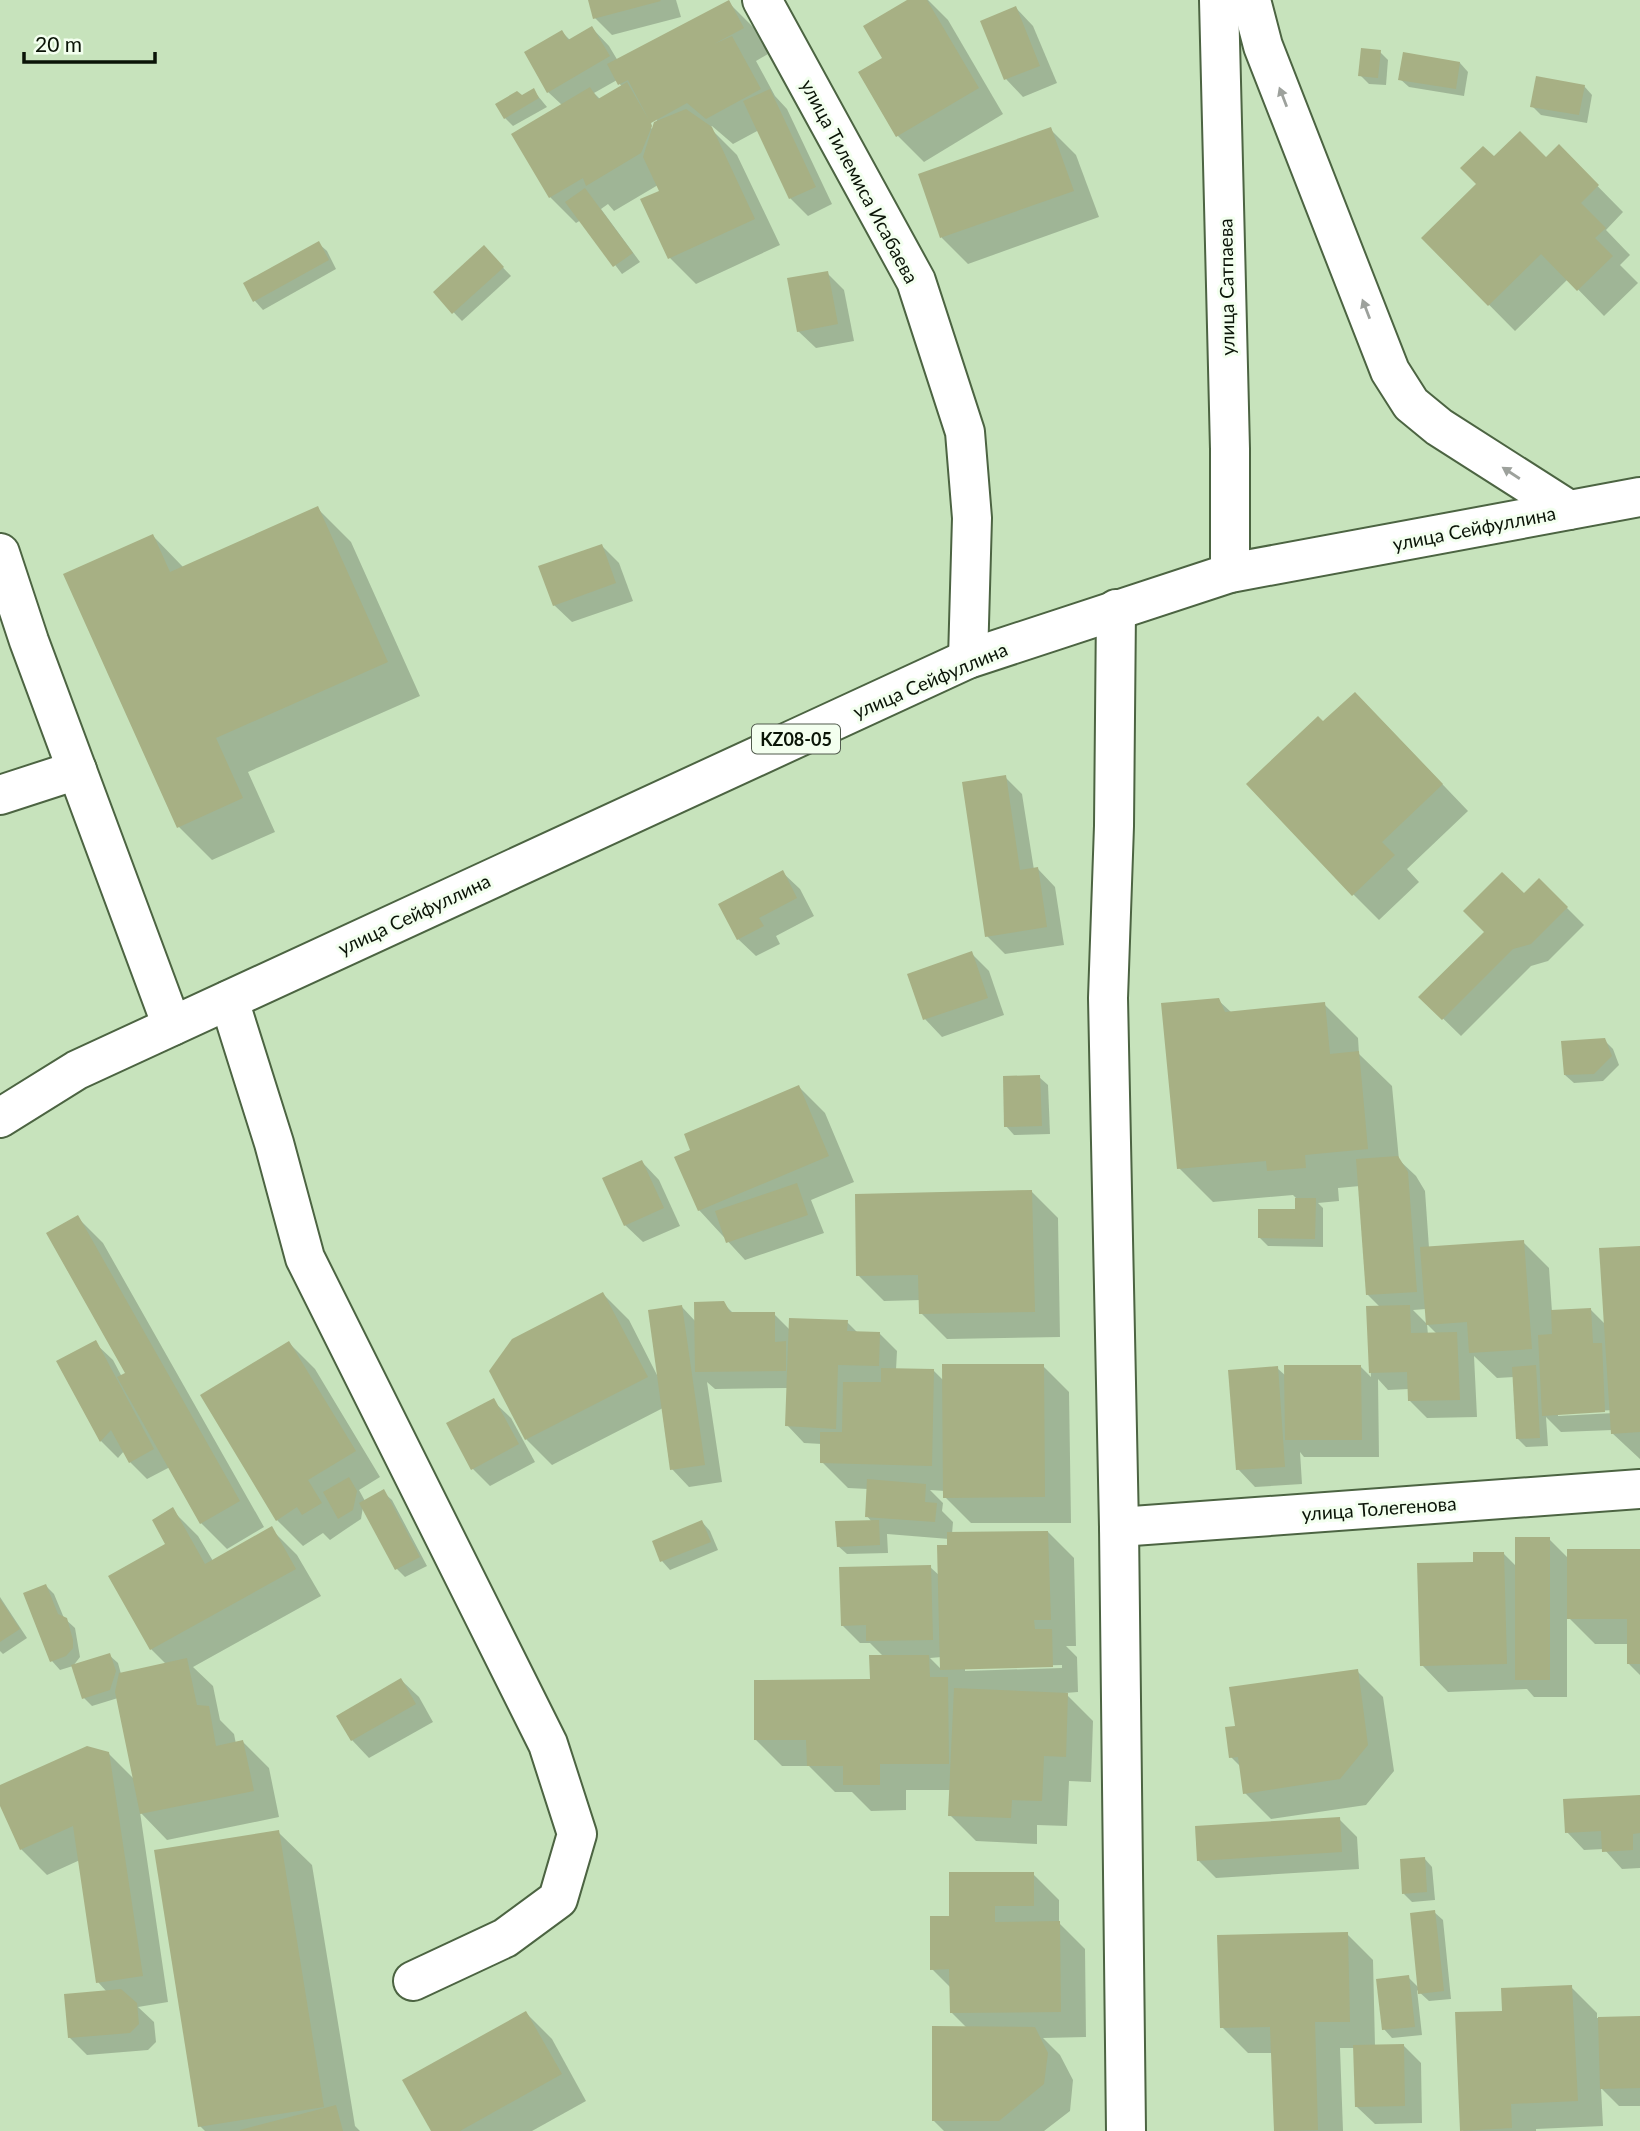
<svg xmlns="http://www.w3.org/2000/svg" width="1640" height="2131" viewBox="0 0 1640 2131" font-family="Lato,sans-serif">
<rect width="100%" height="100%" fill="#c7e3bc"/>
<g fill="#0003" fill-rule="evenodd">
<path d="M590,0h86l5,17 -69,18 -17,-17z"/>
<path d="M910,0h18l20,20 55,94 -79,48 -26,-26 -14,-78z"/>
<path d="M728,2l26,26 14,26 -12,7 19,35 12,13 45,95 -24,12 -18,-18 -31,-68 -26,14 -21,-18 -2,2 27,27 43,90 -84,39 -26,-26 -9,-66 -3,-7 -44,26 -6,-7 -7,5 39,53 -18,12 -41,-54 -5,3 -26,-26 12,-92 -14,-13 14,-60 9,9 21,-13 17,18 9,15zM617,80l5,7 -21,13 -7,-7zM658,117l-5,14 -5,-9z"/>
<path d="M1016,8l17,18 24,57 -34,14 -17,-18z"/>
<path d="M1380,52l8,8 -2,25 -17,-1 -9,-9z"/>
<path d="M1460,63l8,9 -4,24 -55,-9 -9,-8z"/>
<path d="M1584,86l8,9 -5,28 -46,-8 -9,-9z"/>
<path d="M533,90l14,17 -34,19 -8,-8 16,-21z"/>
<path d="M1050,129l26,26 23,62 -131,47 -26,-26 -22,-63z"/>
<path d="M1559,147l64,65 -17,18 24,25 -10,10 18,18 -34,33 -36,-37 -53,52 -92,-93 55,-54 16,-25 52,1z"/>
<path d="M318,243l9,8 9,18 -73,41 -8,-9 -10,-17z"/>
<path d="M492,256l19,20 -49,45 -27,-28z"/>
<path d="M827,273l17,17 10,51 -38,7 -18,-17z"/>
<path d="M317,508l34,34 69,154 -172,76 27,60 -63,28 -34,-34 -25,-290 31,32z"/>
<path d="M602,546l17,17 14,38 -61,21 -18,-17z"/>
<path d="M1381,720l87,91 -61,58 12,13 -40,38 -26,-26 -29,-170z"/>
<path d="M1005,777l17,17 12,76 4,-1 17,18 9,58 -59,9 -18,-18z"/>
<path d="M782,872l18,17 14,27 -38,20 4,8 -24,12 -18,-17z"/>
<path d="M1539,880l45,45 -36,36 -17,5 -70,70 -40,-39z"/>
<path d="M971,953l18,18 15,44 -62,22 -17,-18z"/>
<path d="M1218,1000l14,13 92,-9 34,34 1,16 33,32 7,74 17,16 9,15 4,57 94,-6 26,26 3,44 39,-2 15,15 34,-77v211l-28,-26v-3l-51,2 -15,-15 2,29 -22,1 -8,-8 -4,-62 -17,1 -23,-22 3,61 -50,1 -17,-17 -1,-12 -21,1 -10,-11 1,78h-75l-4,-5 2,32 -47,3 -17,-18 39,-101 9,8 74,-10 11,11 -3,-69h13l-13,-13 -8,-109 -22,2 1,13 -21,2 5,5v39l-55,-1 -8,-8 36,-27v-13l-3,-3 -80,7 -34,-34zM1426,1309l1,15 11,11h-10l-1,-11 -14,-14zM1614,1410v3l-56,3v-3z"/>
<path d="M1604,1040l9,9 6,16 -16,16 -29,2 -9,-8z"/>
<path d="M1039,1077l9,8 2,49 -36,1 -8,-9z"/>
<path d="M799,1087l26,26 29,69 -43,18 13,33 -79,27 -46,-50z"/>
<path d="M642,1162l17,18 21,46 -37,16 -18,-17z"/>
<path d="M1032,1192l26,26 2,119 -113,2 -26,-26v-13l-37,1 -26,-26z"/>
<path d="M77,1217l26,26 161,284 -37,22 -26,-26 -31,-56 -23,12 -17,-17 -6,-11 -6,7 -17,-17 -6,-98 18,17 9,17 5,-3z"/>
<path d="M603,1294l26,26 29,57 24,-70 14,15 27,-19 11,11h40l16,16 57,-8 11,11 22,1 17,17 -1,19 38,1 10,10 99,-15 26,26 2,131h-100l-26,-26v-6l-15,-1 13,13 -1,8 11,11 -1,12 96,-2 26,26 2,88h-10l11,11 1,35 -13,1 28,28 -2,61 -22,-1 -2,45 -30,-1v19l-61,-3 -26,-26 1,-25h-45v20l-35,1 -19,-19h-17l-26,-26h-27l-26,-26 116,-59 12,-24 -14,-14h-10l-18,-18 88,-58 10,9 9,-29v-8l-62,-5 1,19 -41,1 -9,-8 34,-24 -5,-6 1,-27 -20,-1 -26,-26v-18l-18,-1 -17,-18 1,-37 -73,1 -8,-7 15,100 -33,5 -17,-18 -9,-61 -111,57 -26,-26zM942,1657v13l-12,-12zM1062,1665v3l-97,3v-4z"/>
<path d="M289,1343l26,26 65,108 -21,13 6,11 18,-9 9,8 35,66 -22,11 -8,-8 -34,-62 -2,12 -15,10 -16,11 -7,-7 -20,13 -26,-26z"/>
<path d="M493,1401l18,17 24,44 -45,24 -18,-18z"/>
<path d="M172,1510l26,26 15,25 58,-32 26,26 24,41 -128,71 20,19 7,34 14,14 2,10 7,-2 26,26 10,49 -112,23 -27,-28 28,190 -30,5 16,15 2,20 -8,8 -61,5 -18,-18 38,-45 -9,-10 -18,-122 -33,15 -26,-26 -21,-47v-15l108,-34 26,26 -16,-81 -26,8 -8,-8 25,-43 9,8 3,11 45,-10 -15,-15 -41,-72 58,-32z"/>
<path d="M702,1522l8,9 8,19 -48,20 -8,-9z"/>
<path d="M1549,1539l20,20 71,-8v124l-11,-11v-20h-34l-28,-28v81h-33l-7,-8 -79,3 -26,-27 53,-101 29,-10 13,13z"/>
<path d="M46,1586l8,8 10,24 11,10 5,29 -7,9 -13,4 -8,-9 -27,-67z"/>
<path d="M0,1597l27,41 -24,16 -3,-3z"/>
<path d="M1357,1671l26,26 11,74 -28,34 -95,14 -26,-26 -3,-25 -11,-11 6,-30z"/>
<path d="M401,1680l18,17 14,25 -64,36 -17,-18z"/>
<path d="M1640,1797v71l-18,1 -18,-20 -20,1 -17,-18z"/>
<path d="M1339,1819l18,18 2,32 -143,9 -18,-18z"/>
<path d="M278,1832l34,33 43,261 5,5h-155l-5,-5z"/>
<path d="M1424,1858l8,9 3,33 -23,2 -8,-8z"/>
<path d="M1033,1874l26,26v23l26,26 1,88 -43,1 17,17 13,25 -3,31 -26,20h-100l-10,-10 33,-93 -16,-16v-24l-19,-19 19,-51z"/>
<path d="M1434,1912l9,8 8,79 -22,2 -12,-11 5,45 -30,3 -8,-9 24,-52 12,12z"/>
<path d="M1347,1934l26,26 2,86 28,-1 18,18 1,60 -47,1 -18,-17 -2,-59h-15l3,83h-67l-3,-78h-25l-26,-26z"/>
<path d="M1571,1987l26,26v5l43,-1v89h-21l-18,-18 2,38 -67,3v2h-73l41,-119z"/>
<path d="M526,2013l26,26 34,62 -54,30h-99z"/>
</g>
<g fill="#a7b084">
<path d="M588,0h72l1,1 -68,18z"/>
<path d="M729,0l15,28 -30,16 18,-8 29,53 -55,30 -19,-16 -36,20 1,3 -11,27 -55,33 -3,-8 -34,20 -38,-64 79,-47 8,12 29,-17 22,38 -21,-40 -10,5 -11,-21z"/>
<path d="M907,0h20l52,88 -83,49 -38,-65 24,-14 -19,-32z"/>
<path d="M1016,6l24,60 -36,14 -24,-59z"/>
<path d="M592,26l18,30 -63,37 -23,-41 38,-22 6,10z"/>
<path d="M1361,48l20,2 -3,28 -20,-2z"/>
<path d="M1403,52l57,10 -4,27 -58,-9z"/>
<path d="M1536,76l49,9 -6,30 -49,-8z"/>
<path d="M534,88l5,10 -35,21 -9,-15 22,-13 5,4z"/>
<path d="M770,89l46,98 -27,12 -46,-98z"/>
<path d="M686,109l26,18 43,92 -87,40 -28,-60 19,-8 -16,-34 11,-35z"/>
<path d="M1051,127l23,64 -134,47 -22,-64z"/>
<path d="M1520,131l26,26 13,-13 40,41 -18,18 25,25 -11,10 18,18 -36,35 -36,-37 -53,52 -67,-68 55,-54 -16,-16 23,-22 11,10z"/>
<path d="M585,188l48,65 -20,14 -48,-65z"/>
<path d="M319,241l10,19 -76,42 -10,-19z"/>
<path d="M484,245l20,22 -52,47 -19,-22z"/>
<path d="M828,271l10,53 -41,8 -10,-54z"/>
<path d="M318,506l70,156 -172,76 27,60 -66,30 -114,-254 90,-40 17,38z"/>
<path d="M602,544l14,39 -63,23 -15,-40z"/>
<path d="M1355,692l88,92 -61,58 13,13 -43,41 -106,-112 72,-68 5,5z"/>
<path d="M1006,775l14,95 18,-3 9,60 -62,10 -23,-155z"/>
<path d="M783,870l14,28 -38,20 5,8 -27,14 -19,-36z"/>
<path d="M1502,872l22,21 15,-15 29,29 -37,37 -18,5 -71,71 -24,-23 66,-65 -21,-21z"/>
<path d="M972,951l16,47 -65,22 -16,-46z"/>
<path d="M1219,998l6,14 100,-10 5,52 29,-3 9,98 -63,6 1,13 -39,3 -1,-10 -89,8 -16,-166z"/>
<path d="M1605,1038l7,18 -18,18 -30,1 -3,-34z"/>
<path d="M1040,1075l2,51 -38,1 -1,-51z"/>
<path d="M799,1085l30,71 -131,55 -24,-54 16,-7 -6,-16z"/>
<path d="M1398,1156l10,16 9,120 -51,3 -10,-136z"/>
<path d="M642,1160l22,48 -40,18 -22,-48z"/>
<path d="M797,1183l11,32 -82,28 -11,-32z"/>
<path d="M1032,1190l3,122 -116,2 -1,-39 -62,1 -1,-82z"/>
<path d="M1295,1198h21l-1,41 -57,-1v-29h37z"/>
<path d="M78,1215l162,286 -40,23 -83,-147 8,-4 -79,-140z"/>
<path d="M1524,1240l8,109 -63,4 -2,-31 -41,3 -6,-78z"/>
<path d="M1640,1246v186l-29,2 -12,-186z"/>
<path d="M603,1292l45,85 -123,63 -36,-69 23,-32z"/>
<path d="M724,1301l6,11h45v30l11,-1v30l-91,1 -1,-70z"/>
<path d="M682,1305l23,160 -35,5 -22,-160z"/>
<path d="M1410,1305l1,28 46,-1 3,68 -52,1 -1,-29 -38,1 -3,-67z"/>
<path d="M1591,1308l2,35h9l3,69 -63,4 -4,-81 14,-1 -1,-24z"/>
<path d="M789,1318l59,2 -1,11 33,1 -1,34 -41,-1 -2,64 -51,-3z"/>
<path d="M96,1340l58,109 -25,14 -18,-33 -11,12 -44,-81z"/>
<path d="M289,1341l67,110 -48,29 14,23 -20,12 -5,-8 -21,14 -76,-126z"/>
<path d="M942,1364h102l1,133 -102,1z"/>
<path d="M1284,1365h77l1,75h-77z"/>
<path d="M1536,1365l4,73 -24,1 -4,-72z"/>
<path d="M1278,1366l7,101 -49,3 -8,-100z"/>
<path d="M881,1368l53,1 -2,97 -112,-3v-31h22l1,-50h38z"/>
<path d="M494,1398l25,46 -48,26 -25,-47z"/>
<path d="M349,1477l8,14 -4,19 -15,9 -15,-27z"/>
<path d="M867,1479l59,5 -1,18 12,1 -2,19 -70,-5z"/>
<path d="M384,1489l36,68 -25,13 -36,-67z"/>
<path d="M173,1507l32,57 67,-38 24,43 -146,81 -42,-74 57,-32 -13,-24z"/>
<path d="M702,1520l9,22 -51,20 -8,-21z"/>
<path d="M879,1520l1,25 -43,2 -2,-26z"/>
<path d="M1048,1531l3,89h-17l1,9h17l1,38 -113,3 -3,-125h10v-13z"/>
<rect x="1515" y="1537" width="35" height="143"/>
<path d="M1567,1549h73v115h-13v-45h-60z"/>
<path d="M1473,1552h31l3,112 -87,2 -3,-103 56,-1z"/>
<path d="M931,1565l2,75 -67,1v-16l-25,1 -2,-59z"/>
<path d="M46,1584l12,30 9,4 6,22v8l-7,8 -16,6 -27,-69z"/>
<path d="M0,1599l20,30 -20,13z"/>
<path d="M110,1653l6,18 -6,19 -28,9 -11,-34z"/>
<path d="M869,1655h60l1,22h18l1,87h-69v21h-37v-19h-36l-1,-26h-52v-60l116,-1z"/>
<path d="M187,1658l10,47 12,1 7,40 27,-6 11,51 -114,23 -25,-122 4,-19z"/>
<path d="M1358,1669l10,76 -28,34 -97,15 -5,-37 -9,1 -4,-31 10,-1 -6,-39z"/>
<path d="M401,1678l15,26 -65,37 -15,-25z"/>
<path d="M954,1688l114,5 -2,64 -22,-1 -2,45 -30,-1 -1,18 -63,-2z"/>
<path d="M87,1746l22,6 34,224 -47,7 -23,-157 -53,24 -20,-44v-21z"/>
<path d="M1640,1795v38l-7,1v16l-31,2 -1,-21 -36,2 -2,-34z"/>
<path d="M1340,1817l2,35 -145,9 -2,-35z"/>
<path d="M279,1830l45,277 -126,20 -44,-277z"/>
<path d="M1425,1857l2,35 -25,2 -2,-35z"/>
<path d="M949,1872h85v34h-39v16l65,-1 1,91 -111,1 -1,-44 -19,1v-54h19z"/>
<path d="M1435,1910l9,81 -26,3 -8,-81z"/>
<path d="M1348,1932l2,90h-35l3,108 -44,1 -4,-104 -50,1 -3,-93z"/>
<path d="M1409,1975l6,52 -33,3 -6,-51z"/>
<path d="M1572,1985l6,116 -67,3 1,24 -52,3 -5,-119 47,-1 -1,-23z"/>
<path d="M121,1989l16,14 2,21 -9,9 -62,5 -4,-44z"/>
<path d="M526,2011l36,63 -102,57h-29l-29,-51z"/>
<path d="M1640,2016v72l-40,1 -2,-72z"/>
<path d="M932,2026l103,1 13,26 -4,31 -45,37h-67z"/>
<path d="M1404,2044l1,62 -50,1 -2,-62z"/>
<path d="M336,2105l7,26h-103v-1z"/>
</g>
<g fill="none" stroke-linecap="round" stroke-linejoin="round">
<defs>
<g id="minor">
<path d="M762,0l154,281 49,151 7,86 -4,141"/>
<path d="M1219,0l11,449v124"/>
<path d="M0,553l29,88 143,385"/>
<path d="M1116,609l-2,217 -6,172 11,529 7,604"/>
<path d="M0,795l77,-25"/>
<path d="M229,1000l45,143 31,115 243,486 29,90 -19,65 -53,39 -92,43"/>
<path d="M1119,1527l521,-38"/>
</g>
<g id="major">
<path d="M1251,0l12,46 127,325 21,33 28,23 130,83"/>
<path d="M0,1118l77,-48 891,-411 262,-86 410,-76"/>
</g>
</defs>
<use href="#minor" stroke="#4c6442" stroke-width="42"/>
<use href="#major" stroke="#4c6442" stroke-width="42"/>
<use href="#minor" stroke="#fff" stroke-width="38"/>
<use href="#major" stroke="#fff" stroke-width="38"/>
</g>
<defs><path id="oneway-solid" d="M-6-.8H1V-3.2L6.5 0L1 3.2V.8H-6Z" transform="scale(1.75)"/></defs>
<g fill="#9da19c">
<use href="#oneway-solid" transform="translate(1283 97) rotate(-111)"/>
<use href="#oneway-solid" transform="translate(1366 309) rotate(-111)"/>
<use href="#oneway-solid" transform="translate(1511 473) rotate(-147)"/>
</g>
<g text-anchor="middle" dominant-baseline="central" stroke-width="6" stroke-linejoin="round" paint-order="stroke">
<rect fill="#f3ffef" stroke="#505a4d" stroke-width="2" x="752" y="724.5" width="88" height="29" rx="5"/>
<g font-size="18" font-weight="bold" fill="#0a1407">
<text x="796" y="739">KZ08-05</text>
</g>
<g font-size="19" fill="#0a1407" stroke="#f3ffef">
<text transform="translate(860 181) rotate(62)">улица Тилемиса Исабаева</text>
<text transform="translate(1226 287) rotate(-91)">улица Сатпаева</text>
<text transform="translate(1474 528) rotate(-11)">улица Сейфуллина</text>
<text transform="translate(930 680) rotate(-23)">улица Сейфуллина</text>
<text transform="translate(414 914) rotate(-25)">улица Сейфуллина</text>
<text transform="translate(1379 1508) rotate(-4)">улица Толегенова</text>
</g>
</g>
<path d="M24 52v10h131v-10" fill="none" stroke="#0a1407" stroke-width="3.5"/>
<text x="35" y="52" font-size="21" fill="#0a1407" stroke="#f3ffef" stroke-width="5" paint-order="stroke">20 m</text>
</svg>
